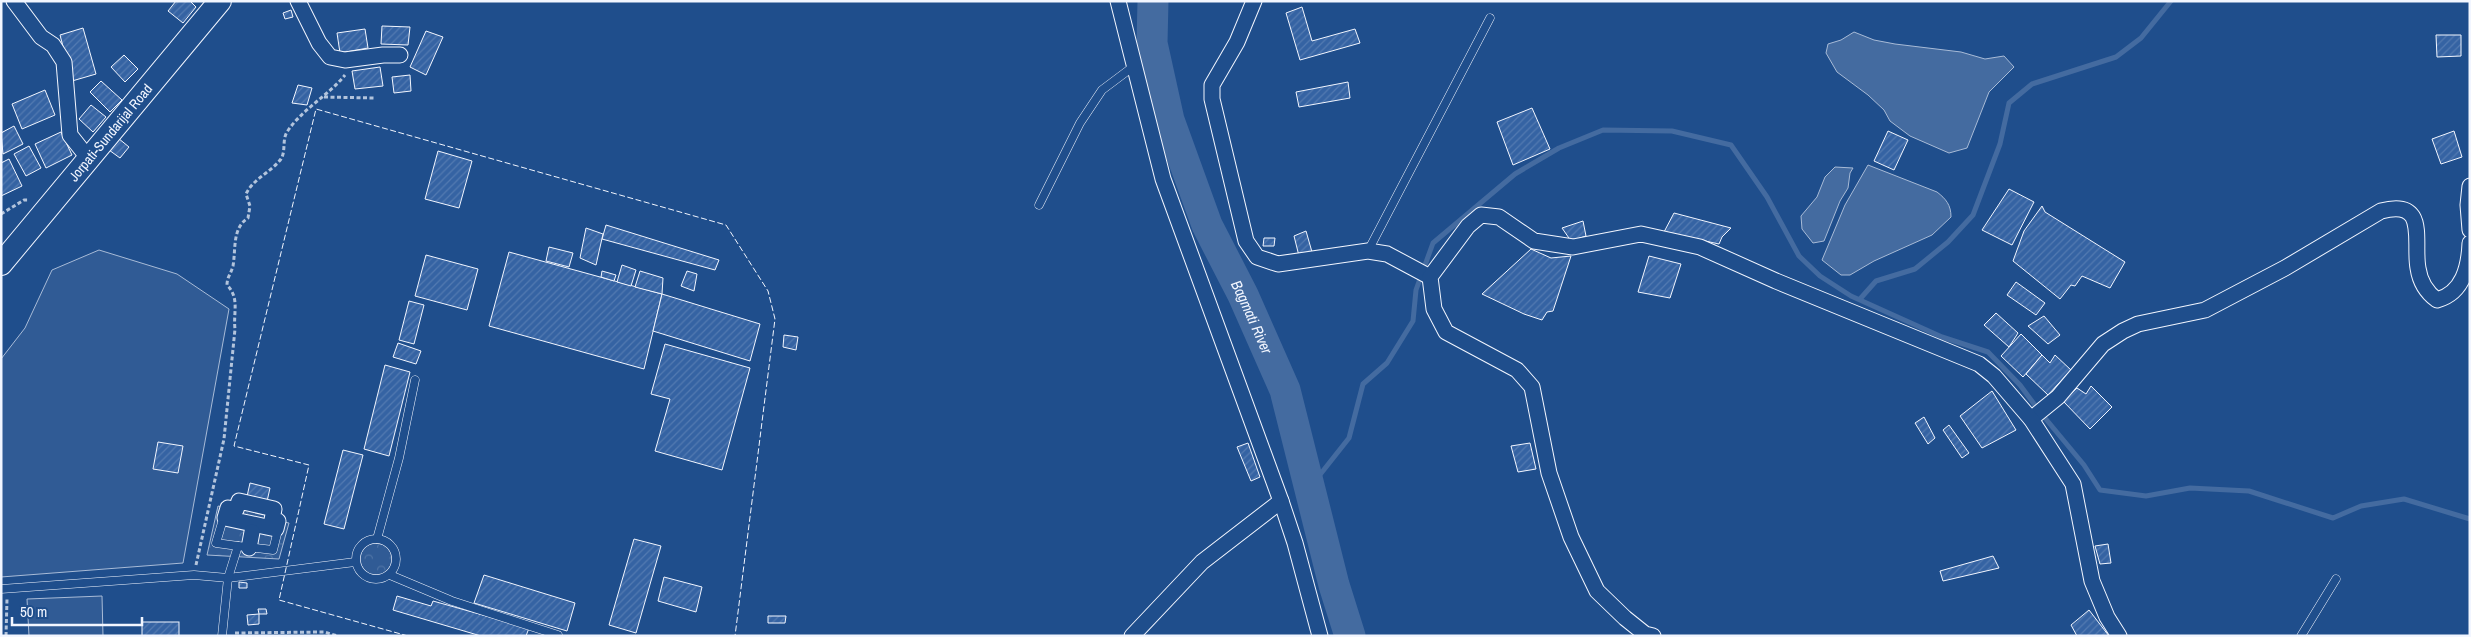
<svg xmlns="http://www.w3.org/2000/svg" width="2471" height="637" viewBox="0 0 2471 637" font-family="'Archivo Narrow',sans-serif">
<defs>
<pattern id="park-crowns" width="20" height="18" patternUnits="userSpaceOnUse" patternTransform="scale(1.25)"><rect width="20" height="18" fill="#305b95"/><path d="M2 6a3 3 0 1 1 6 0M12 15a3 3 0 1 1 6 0" fill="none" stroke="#4e73a5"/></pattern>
<pattern id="building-hatch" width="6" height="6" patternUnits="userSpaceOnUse" patternTransform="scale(1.25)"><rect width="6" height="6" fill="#3563a3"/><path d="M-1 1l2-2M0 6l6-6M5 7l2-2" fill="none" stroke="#537ab1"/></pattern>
</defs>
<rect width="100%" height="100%" fill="#1f4e8c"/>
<g fill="#305b95" stroke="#a8bbd7">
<path d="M99,250l78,24 52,35 -46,254 -182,14v-218l24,-31 27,-58z"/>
<path d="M102,596l1,40h-74l-2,-37z"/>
</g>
<g fill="url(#park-crowns)" stroke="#a8bbd7">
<path d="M239,501l35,8 -2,11 17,3 -10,36 -72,-4 11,-49 18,4z"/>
<circle cx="376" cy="559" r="16"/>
</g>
<g fill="#446ba0" stroke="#a8bbd7">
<path d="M1854,32l20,8 21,4 66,8 24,7 19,-3 10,11 -25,25 -22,56 -18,5 -39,-17 -20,-15 -6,-11 -16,-15 -31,-23 -11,-19 2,-9 13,-4z"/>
<path d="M1868,165l69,27c9,7 14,13 14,25l-19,18 -58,26 -24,14h-9l-19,-15 23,-55z"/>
<path d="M1835,167l18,1 -3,5 -2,15 -8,13 -16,40 -11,2 -11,-14 -1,-13 16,-19 8,-20z"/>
</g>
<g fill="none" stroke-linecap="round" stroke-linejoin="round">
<g stroke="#446ba0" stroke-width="5">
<path d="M1860,299l16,-18 39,-12 33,-27 25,-27 27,-71 9,-41 23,-19 84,-27 25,-19 30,-37"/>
<path d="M1311,486l38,-48 14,-54 24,-21 26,-42 3,-31 17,-47 82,-69 44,-26 44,-18 69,1 59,14 36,52 32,59 21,20 31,20 91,41 46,15 32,33 20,27 44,53 16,25 46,6 44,-8 59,3 84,27 28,-12 43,-7 66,20"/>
</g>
<path stroke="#446ba0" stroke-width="31" id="s1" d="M1153,1l-1,42 17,77 38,105 36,70 42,95 49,195 16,51"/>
</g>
<g fill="url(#building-hatch)" stroke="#f2f6ff">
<path d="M176,1h14l6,6 -13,16 -15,-12z"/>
<path d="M1302,7l10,34 43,-12 5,14 -60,17 -14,-47z"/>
<path d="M291,10l2,7 -8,2 -2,-6z"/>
<path d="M382,26l28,1 -2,18 -27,-1z"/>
<path d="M83,28l13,46 -24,7 -12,-46z"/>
<path d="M365,29l3,19 -28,5 -3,-20z"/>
<path d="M426,31l17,6 -17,38 -16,-8z"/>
<path d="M2436,35h25v21l-24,1z"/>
<path d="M124,55l14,14 -13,13 -14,-15z"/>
<path d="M380,67l3,19 -28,3 -3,-18z"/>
<path d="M410,75l1,16 -17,2 -2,-16z"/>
<path d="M101,81l21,19 -12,12 -20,-20z"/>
<path d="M1348,82l2,16 -51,9 -3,-15z"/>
<path d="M298,85l14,3 -5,17 -15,-2z"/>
<path d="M45,90l10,25 -33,14 -10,-25z"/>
<path d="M91,105l15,12 -13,15 -14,-13z"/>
<path d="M1532,108l18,41 -37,16 -16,-43z"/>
<path d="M14,126l9,18 -20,10 -2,-21z"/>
<path d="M1888,131l20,9 -14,30 -20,-9z"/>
<path d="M2454,131l8,26 -21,7 -9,-25z"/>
<path d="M61,132l11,23 -26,13 -11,-24z"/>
<path d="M118,138l11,9 -9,11 -11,-8z"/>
<path d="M29,146l12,22 -15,8 -12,-22z"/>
<path d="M438,151l34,10 -13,47 -34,-9z"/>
<path d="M9,159l13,27 -21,10v-33z"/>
<path d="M2009,189l25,13 -22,43 -30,-15z"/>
<path d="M2042,206l3,6 80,50 -15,26 -28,-12 -7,10 -4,-1 -11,14 -47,-38 11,-30z"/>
<path d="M1674,213l57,15 -9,9 -3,7 -55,-12z"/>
<path d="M1583,221l3,15 -15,5 -9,-13z"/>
<path d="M606,225l113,35 -4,10 -113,-31z"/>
<path d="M586,228l17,6 -7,31 -16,-7z"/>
<path d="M1306,231l6,21 -13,4 -5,-20z"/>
<path d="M1264,238h11l-1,8h-11z"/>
<path d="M549,247l24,6 -4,14 -23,-6z"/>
<path d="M1531,249l20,9 20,-2 -18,55 -6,1 -5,8 -18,-6 -42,-20z"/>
<path d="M509,252l153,42 -18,75 -155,-43z"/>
<path d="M426,255l52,14 -11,41 -52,-14z"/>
<path d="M1649,256l32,8 -11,34 -32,-6z"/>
<path d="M622,265l14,5 -5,16 -14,-4z"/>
<path d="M602,271l14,4 -2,6 -13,-4z"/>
<path d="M640,271l23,7 -1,16 -27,-7z"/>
<path d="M687,271l10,3 -3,17 -13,-5z"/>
<path d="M2016,282l29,21 -9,12 -29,-20z"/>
<path d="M662,294l98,30 -10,37 -97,-30z"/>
<path d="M409,301l15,4 -10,39 -15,-4z"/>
<path d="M1996,313l22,20 -9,14 -25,-22z"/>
<path d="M2044,316l16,19 -12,9 -20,-18z"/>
<path d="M2021,334l21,21 -19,22 -22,-21z"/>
<path d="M784,335l14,2 -2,13 -13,-3z"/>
<path d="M398,343l23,8 -5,13 -23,-7z"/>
<path d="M665,344l85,24 -28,102 -67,-19 15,-52 -19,-5z"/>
<path d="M2042,355l8,8 5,-8 16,15 -23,25 -22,-21z"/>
<path d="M385,365l25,7 -21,84 -25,-7z"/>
<path d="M2091,386l21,21 -22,22 -27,-28 14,-13 9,6z"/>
<path d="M1992,391l24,39 -34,18 -22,-32z"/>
<path d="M1924,417l11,21 -7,6 -13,-21z"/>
<path d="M1949,425l20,28 -7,5 -19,-28z"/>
<path d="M158,442l25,4 -5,27 -25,-4z"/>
<path d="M1248,443l12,34 -9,4 -14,-34z"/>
<path d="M1530,443l6,26 -18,3 -7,-26z"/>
<path d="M343,450l20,5 -19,74 -20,-5z"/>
<path d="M250,483l20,5 -4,18 -20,-5z"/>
<path d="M634,539l27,7 -25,87 -27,-8z"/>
<path d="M2108,544l3,19 -11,1 -5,-18z"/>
<path d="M1993,556l6,12 -56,13 -3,-10z"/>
<path d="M484,575l91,28 -8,28 -93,-28z"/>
<path d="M664,577l38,10 -6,25 -38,-11z"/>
<path d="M239,582l8,1v5h-8z"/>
<path d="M397,596l34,10 2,-5 96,27 -3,8h-45l-88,-26z"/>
<path d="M258,609h8l1,5h-8z"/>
<path d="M2089,610l20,26h-32l-6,-11z"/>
<path d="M259,614v10l-11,1 -1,-10z"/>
<path d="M768,616h18l-1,7h-17z"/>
<rect x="142" y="622" width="37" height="14"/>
</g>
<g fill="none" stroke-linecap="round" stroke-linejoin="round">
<defs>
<g id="lane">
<path d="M1039,205l41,-82 22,-33 32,-24"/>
<path d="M1368,251l122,-233"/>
<path d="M224,516l-8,27 22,3"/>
<circle cx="376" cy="559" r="20"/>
<path d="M377,539l22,-81 16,-78"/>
<path d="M390,575l62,26 106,34"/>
<path d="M1,589l193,-14 34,3 127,-16"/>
<path d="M222,636l6,-58 10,-32 35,4 6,-24"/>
<path d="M2301,636l35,-57"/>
</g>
<g id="street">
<path d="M14,1l27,36 12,8 11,17 6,73 19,24"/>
<path d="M298,1l21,42 11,14 15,3 38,-5h17"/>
<path d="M1118,1l45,178 118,322 14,42 25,93"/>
<path d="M1254,1l-17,41 -25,43v14l34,142 11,16 21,7 90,-13 19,3 43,23"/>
<path d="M2470,186l-2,19 2,25"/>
<path d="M2031,419l27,-22 45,-53 20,-13 15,-7 67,-14 80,-42 96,-57c48,-13 32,31 37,57 2,14 8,24 19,32 26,-7 32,-33 33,-57"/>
<path d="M239,501l35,8 -2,11 6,1 -2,8 -51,-11 3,-10 8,2z"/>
<path d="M249,548l3,-16"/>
<path d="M1132,636l70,-74 79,-61"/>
<path d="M1653,636l-8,-2 -20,-16 -28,-27 -26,-54 -22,-64 -17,-86 -15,-17 -71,-38 -12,-23 -4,-32 38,-51 13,-11 18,2 35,24 39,6 68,-13 59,13 76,34 203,83 15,12 37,43 42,65 19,97 15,36 12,19"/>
</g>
<g id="secondary">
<path id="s2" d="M1,264l219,-263"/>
</g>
</defs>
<use href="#lane" stroke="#f2f6ff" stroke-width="9"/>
<use href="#street" stroke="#f2f6ff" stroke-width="17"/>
<use href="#secondary" stroke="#f2f6ff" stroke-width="24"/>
<g stroke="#b3c4dc" stroke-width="3" stroke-dasharray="4 2.5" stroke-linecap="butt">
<path d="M324,97l50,1"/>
<path d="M1,214l23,-14h5"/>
<path d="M196,565l28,-126 11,-110c-2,-16 5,-31 -8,-44 0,-8 4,-11 6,-19 3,-17 -1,-38 15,-48l2,-12 -4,-12c7,-15 25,-22 35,-35 5,-8 1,-19 6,-27 15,-23 41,-36 58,-57"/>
<path d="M235,633l89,-1 14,4"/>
<path d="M6,636l1,-37"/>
</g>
<use href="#lane" stroke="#1f4e8c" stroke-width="8"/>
<use href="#street" stroke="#1f4e8c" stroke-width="15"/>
<use href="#secondary" stroke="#1f4e8c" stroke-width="22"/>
<path stroke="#f2f6ff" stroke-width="1" stroke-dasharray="6 2.5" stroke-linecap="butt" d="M408,636l-129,-36 30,-135 -75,-19 82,-337 410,116 42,66 7,28 -40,317"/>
</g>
<g text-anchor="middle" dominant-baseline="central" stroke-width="4" stroke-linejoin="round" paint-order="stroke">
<g font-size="14" fill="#f2f6ff" stroke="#1f4e8c">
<text stroke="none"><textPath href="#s2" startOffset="171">Jorpati-Sundarijal Road</textPath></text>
</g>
<g font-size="15" font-style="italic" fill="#f2f6ff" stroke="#1f4e8c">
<text stroke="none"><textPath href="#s1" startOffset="335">Bagmati River</textPath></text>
</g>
</g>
<rect width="2471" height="637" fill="none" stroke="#f2f6ff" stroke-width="5"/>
<path d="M12 617v8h130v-8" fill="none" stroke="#f2f6ff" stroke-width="2.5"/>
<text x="20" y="617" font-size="15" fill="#f2f6ff" stroke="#1f4e8c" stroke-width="4" paint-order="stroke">50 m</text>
</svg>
